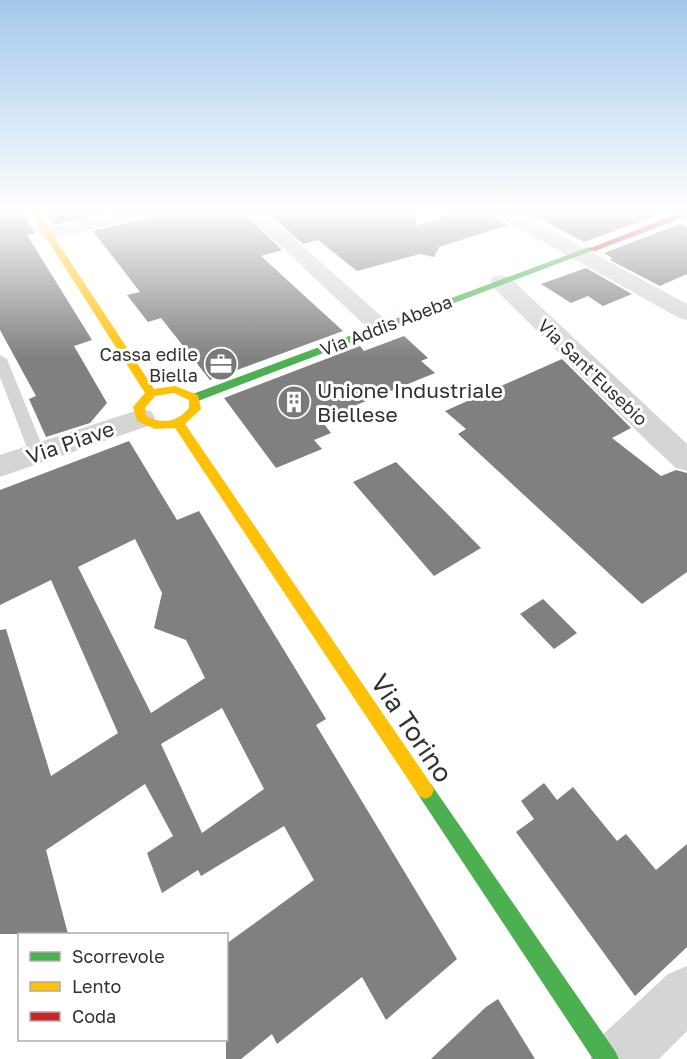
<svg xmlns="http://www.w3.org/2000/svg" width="687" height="1059" viewBox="0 0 687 1059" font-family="'Golos Text',sans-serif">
<rect width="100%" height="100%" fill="#fff"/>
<g fill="#808080" fill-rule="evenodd">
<path d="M0,211h22l13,22 -8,2 65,105 -18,6 33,57 -17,20 -44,14 -17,-38 7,-3 -36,-66z"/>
<path d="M45,211h68l-59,14z"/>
<path d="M156,211h85l41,39 -21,6 82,75 -133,49 -49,-62 -13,4 -21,-27 13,-3 -47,-61 60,-14z"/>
<path d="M266,211h148l2,15 46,-15h29l3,6 14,8 -69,22 -5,10 -14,-3 -63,17 -39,-31 -15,4z"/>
<path d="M519,211h131l9,4 -75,27 -49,-26 -3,2z"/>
<path d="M680,224l7,4v46l-27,12 -50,-26 2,-2 -8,-5z"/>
<path d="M586,268l46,26 -29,12 -15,-10 -17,7 -30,-19z"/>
<path d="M404,336l24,22 -7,3 14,12 -86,35 5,4 -30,12 7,9 -17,7 8,9 -46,19 -52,-70 136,-52 4,5z"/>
<path d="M562,359l69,69 -19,10 49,38 15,-6 11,3v99l-45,32 -184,-170 8,-5 -21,-18z"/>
<path d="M129,441l48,79 22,-9 127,208 -10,6 141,234 -71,61 -24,-43 -85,67 -5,-10 -31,25h-15v-115l88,-64 -30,-54 -83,50 -3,-6 -36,23 -15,-40 26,-17 -28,-52 -99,66 22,84h-68v-304l6,-1 45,147 67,-43 -67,-153 -51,25v-115zM135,539l27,54 -8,35 32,12 19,38 -54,35 -73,-146zM222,708l42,81 -62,44 -41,-89z"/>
<path d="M396,462l85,86 -47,28 -81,-94z"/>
<path d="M543,599l34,34 -23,16 -34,-35z"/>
<path d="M544,783l13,17 16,-13 44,54 9,-7 30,36 31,-26v103l-52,49 -119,-164 18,-13 -13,-18z"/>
<path d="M498,999l37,60h-104l55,-52z"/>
</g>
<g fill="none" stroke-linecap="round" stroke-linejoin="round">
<path fill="#d5d5d5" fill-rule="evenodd" d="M0,355l7,4 38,94 -2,4 -6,2 -8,-6 -29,-76z"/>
<g fill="#d5d5d5" fill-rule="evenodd">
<path d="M122,211h32l-2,4 -104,25 -10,-6 3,-4z"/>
<path d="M243,211h20l125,111 4,5 -4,5h-16z"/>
<path d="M493,211h22l172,93v16l-8,-2 -184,-103z"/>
<path d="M501,275l8,2 178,167v27l-11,-3 -27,-25 -156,-156 -3,-5 3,-5z"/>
<path d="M141,409l10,2 4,7 -4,7 -151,52v-22z"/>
<path d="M687,966v65l-28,28h-69l8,-20 70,-65z"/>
</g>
<g fill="#4caf50" fill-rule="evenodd">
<path d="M589,247l7,2 -398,152h-8l-2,-3 2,-3z"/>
<path d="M425,781l6,3 184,267 4,8h-26l-174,-263 -3,-6 3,-6z"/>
</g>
<path fill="#ffc107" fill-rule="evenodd" d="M29,211h8l117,178 21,-3 23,9 3,14 -16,15 246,360 3,6 -3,6 -6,3 -6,-3 -244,-368 -20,1 -18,-8 -4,-14 12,-14zM174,393l15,7v8c-12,14 -26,17 -43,8l-1,-8 10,-12z"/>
<path fill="#c62828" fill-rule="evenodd" d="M684,211h3v5l-92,35 -7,-2z"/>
</g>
<linearGradient id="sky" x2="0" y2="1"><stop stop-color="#a3c9ec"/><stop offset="0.59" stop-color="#fff"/><stop offset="1" stop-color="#fff" stop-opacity="0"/></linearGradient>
<rect width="687" height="359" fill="url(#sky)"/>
<defs>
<symbol id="office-disc" viewBox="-11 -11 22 22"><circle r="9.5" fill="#797979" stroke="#fff"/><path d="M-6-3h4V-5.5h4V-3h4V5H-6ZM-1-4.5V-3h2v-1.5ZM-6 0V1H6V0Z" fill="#fff"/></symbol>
<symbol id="building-disc" viewBox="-11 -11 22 22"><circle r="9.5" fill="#797979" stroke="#fff"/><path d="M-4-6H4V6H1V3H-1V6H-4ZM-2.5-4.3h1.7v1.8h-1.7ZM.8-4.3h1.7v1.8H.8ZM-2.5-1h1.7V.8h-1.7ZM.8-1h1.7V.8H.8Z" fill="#fff"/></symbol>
</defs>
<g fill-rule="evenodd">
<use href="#office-disc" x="202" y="345" width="38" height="38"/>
<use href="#building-disc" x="275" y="383" width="38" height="38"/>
</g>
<g text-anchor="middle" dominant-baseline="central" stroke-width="6" stroke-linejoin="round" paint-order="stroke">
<g font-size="18" fill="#313131" stroke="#fff">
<text transform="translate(386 325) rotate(-21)">Via Addis Abeba</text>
<text transform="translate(593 372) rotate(44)">Via Sant'Eusebio</text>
</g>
<g font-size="18" fill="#313131" stroke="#fff" text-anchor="end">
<text x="198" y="354">Cassa edile<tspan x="198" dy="21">Biella</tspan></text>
</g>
<g font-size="21" fill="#313131" stroke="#fff" text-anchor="start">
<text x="317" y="390">Unione Industriale<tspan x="317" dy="24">Biellese</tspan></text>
</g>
<g font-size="21" fill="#313131" stroke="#fff">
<text transform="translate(70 442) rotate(-19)">Via Piave</text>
</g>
<g font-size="26" fill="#313131" stroke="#fff">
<text transform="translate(412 728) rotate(56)">Via Torino</text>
</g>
</g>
<rect x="18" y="933" width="210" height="108" fill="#ffffff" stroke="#adadad" stroke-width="1.5"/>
<rect x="30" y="952" width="30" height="9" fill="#4caf50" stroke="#adadad" stroke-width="1.5"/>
<text x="72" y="963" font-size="18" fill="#313131">Scorrevole</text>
<rect x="30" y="982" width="30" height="9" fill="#ffc107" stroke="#adadad" stroke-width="1.5"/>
<text x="72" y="993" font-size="18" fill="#313131">Lento</text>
<rect x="30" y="1012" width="30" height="9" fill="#c62828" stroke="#adadad" stroke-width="1.5"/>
<text x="72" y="1023" font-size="18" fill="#313131">Coda</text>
</svg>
